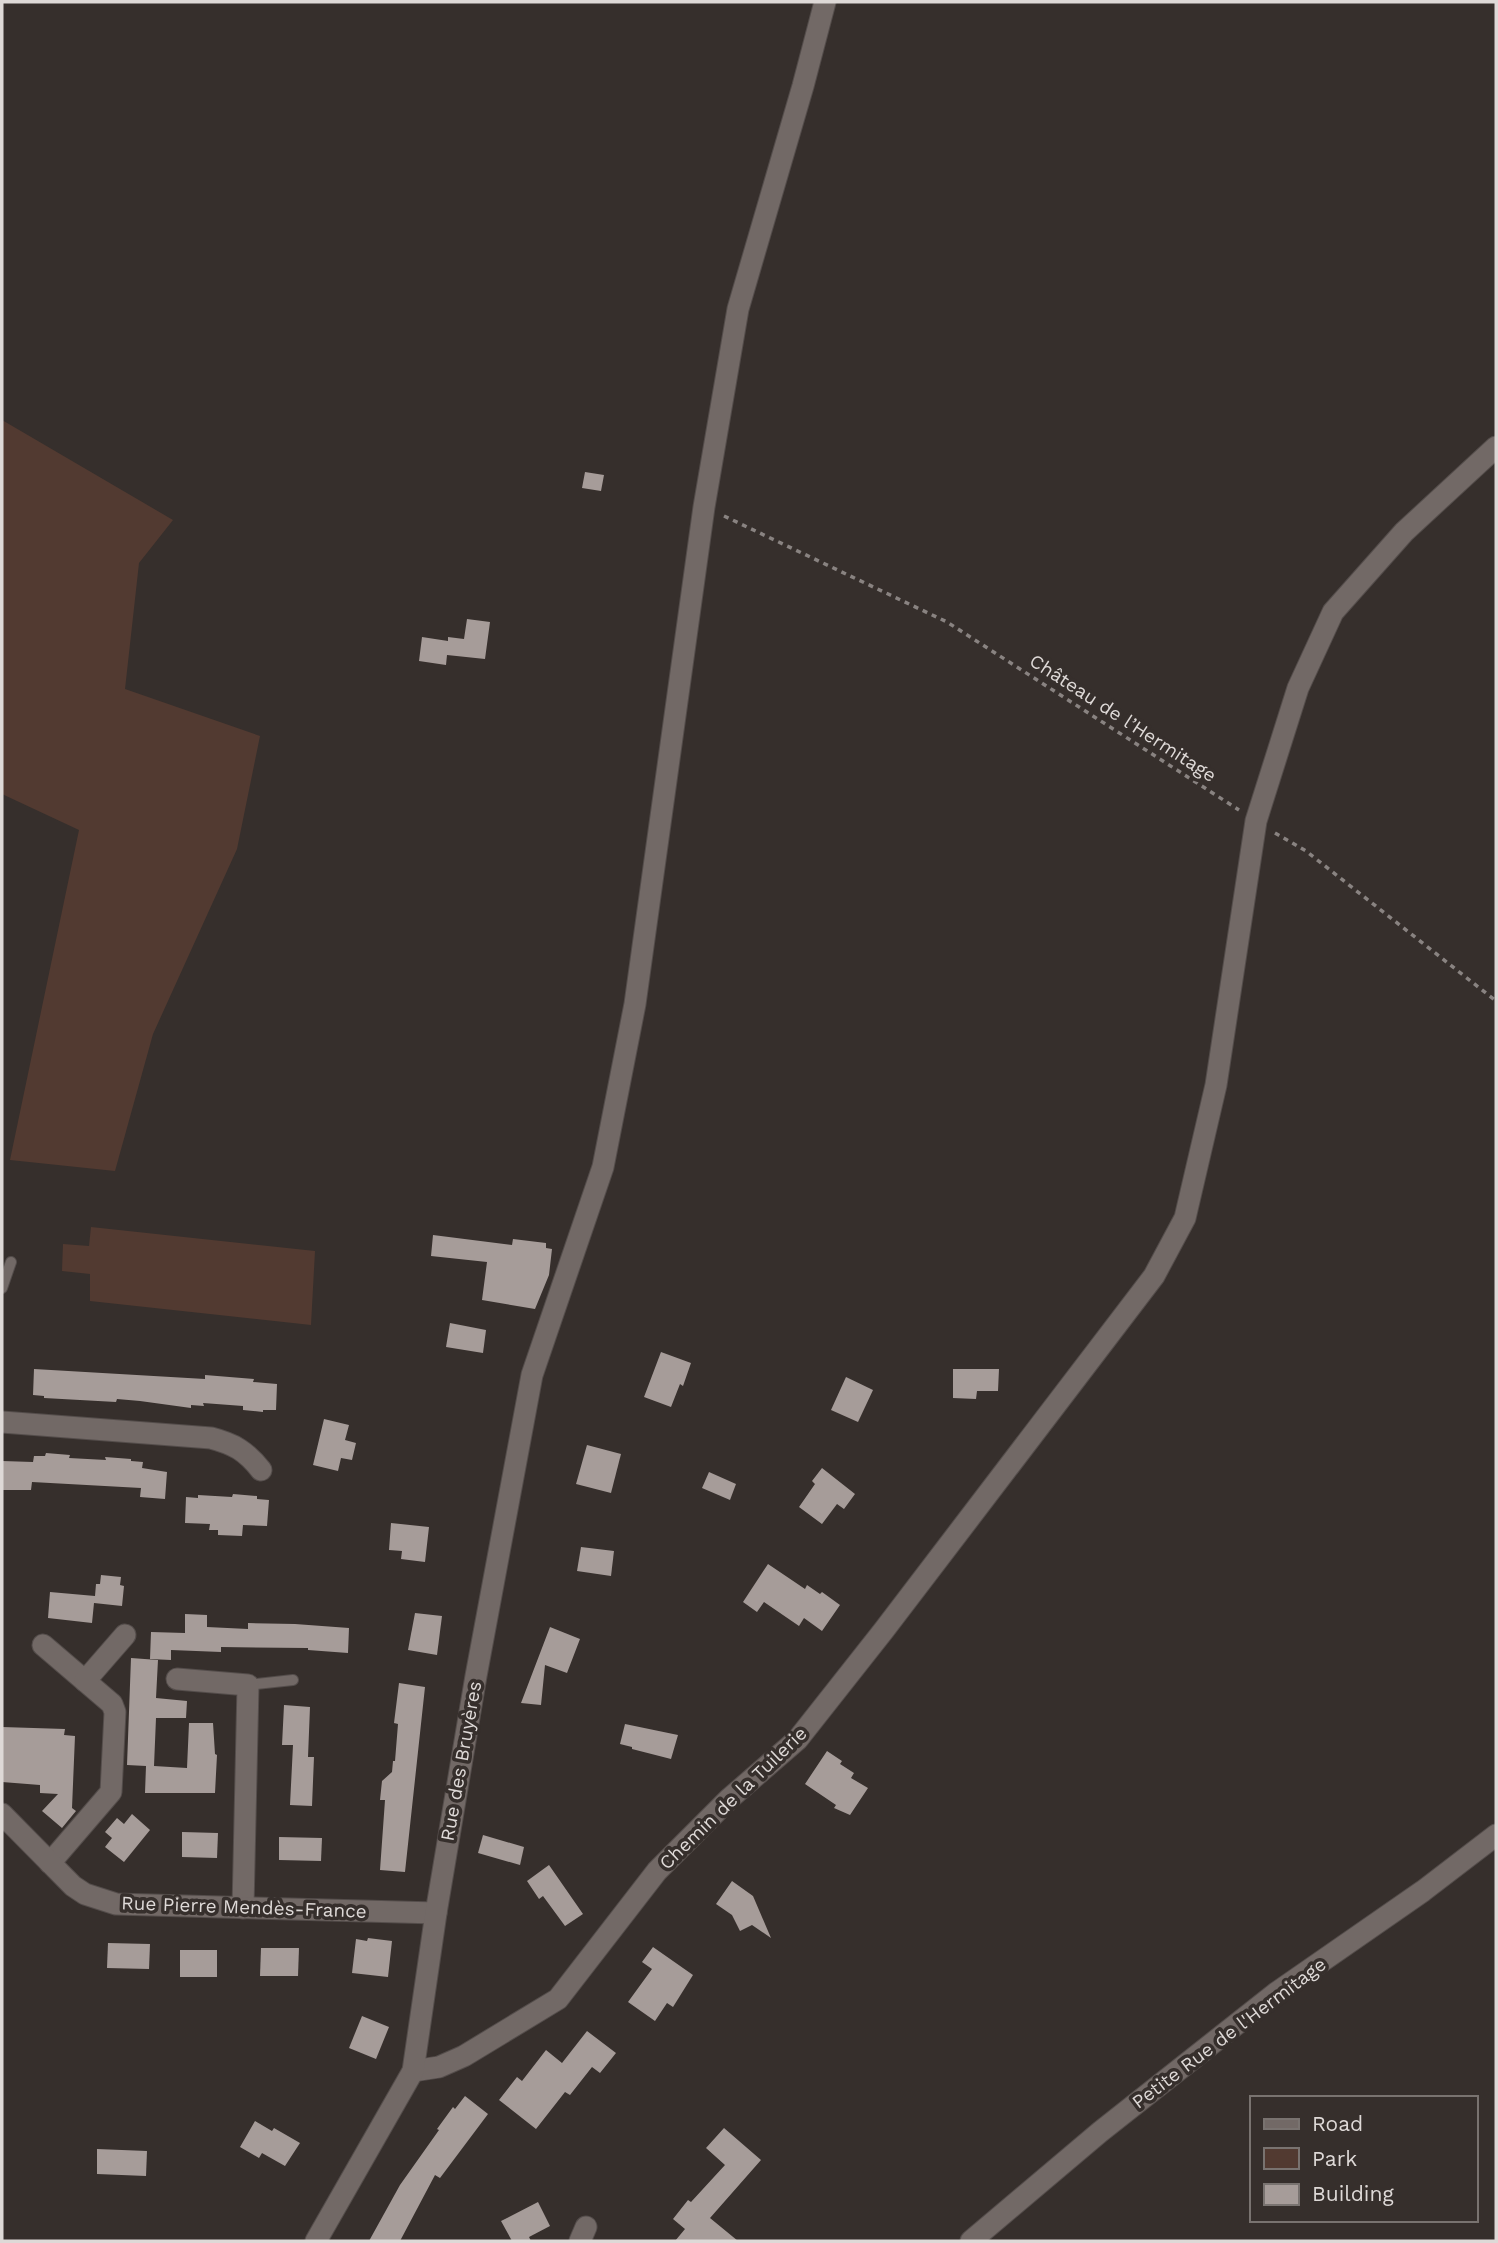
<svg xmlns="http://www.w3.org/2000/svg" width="1498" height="2243" viewBox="0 0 1498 2243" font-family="'Work Sans',sans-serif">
<rect width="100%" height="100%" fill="#362f2c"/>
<g fill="#523a31">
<path d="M2,420l171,100 -34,43 -14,126 135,47 -23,113 -84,185 -38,137 -105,-11 69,-330 -77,-36z"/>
<path d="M91,1227l224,24 -4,74 -221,-24v-27l-28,-3 1,-27 26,2z"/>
</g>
<g fill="#a69c99">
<path d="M585,472l19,3 -3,16 -19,-3z"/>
<path d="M467,619l23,3 -5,37 -38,-4 -1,10 -27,-4 3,-24 26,4v-4l16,2z"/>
<path d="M433,1235l79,10 1,-6 33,4v5l6,1 -3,26 -14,34 -53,-9 5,-38 -56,-6z"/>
<path d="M450,1323l36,7 -3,23 -37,-6z"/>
<path d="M661,1352l30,11 -8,23 -3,-2 -9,23 -27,-10z"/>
<path d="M34,1369l171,10v-4l49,4 -1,3 24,2 -1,26h-13v2l-20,-2v-4l-40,-3 1,3 -13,-1v3l-51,-7 -23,-2 -1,3 -72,-4v-2l-11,-1z"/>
<path d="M953,1369h46l-1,22h-21l-1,8 -23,-1z"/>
<path d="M846,1377l27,13 -15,32 -27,-12z"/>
<path d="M324,1419l25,6 -4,15 11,3 -4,17 -11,-2 -3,13 -25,-6z"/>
<path d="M587,1445l34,9 -10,39 -35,-9z"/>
<path d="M46,1453l24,2 -1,3 37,2 -1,-3 26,2v2l12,1 -1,6 25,4 -2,27 -25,-2 1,-9 -109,-6 -1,8h-29v-29l31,1 1,-6h11z"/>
<path d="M822,1468l33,26 -11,15 -7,-5 -15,20 -23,-17 16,-23 -3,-3z"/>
<path d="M709,1472l27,12 -6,16 -28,-12z"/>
<path d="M233,1494l24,2v3l12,1 -2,26 -24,-1 -1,11 -24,-1v-5h-9l1,-6 -25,-1 1,-26 12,1v-3l34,2z"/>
<path d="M391,1523l38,4 -4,35 -24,-3 1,-8 -13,-1z"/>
<path d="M581,1547l33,4 -3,25 -34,-5z"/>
<path d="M768,1564l37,25 2,-4 13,9 2,-2 18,13 -18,26 -18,-13 -5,8 -35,-24 -7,10 -14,-10z"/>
<path d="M101,1575l20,2 -1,8 4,1 -2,20 -28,-3 -2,20 -44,-5 2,-26 45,4 1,-12h4z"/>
<path d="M415,1613l27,3 -5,39 -29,-5z"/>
<path d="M185,1614l22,1v12l41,2v-6l47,1 54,4 -1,25 -40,-3v-2l-87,-1v5l-50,-2v10l-21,-1 1,-27 34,1z"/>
<path d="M550,1627l30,12 -13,34 -22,-8 -4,40 -20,-2z"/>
<path d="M131,1658l27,2 -2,38 31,3 -1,17h-30l-2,48 33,2 2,-45h24l2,31 2,1 -2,38h-70l1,-27 -19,-1z"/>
<path d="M399,1683l26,4 -20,185 -25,-2 5,-70h-5l2,-19 10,-9 1,-11h2l3,-37 -4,-1z"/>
<path d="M284,1705l26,2 -2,50h6l-2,49 -22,-1 3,-60h-11z"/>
<path d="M625,1724l53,11 -7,24 -39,-10v-2l-12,-3z"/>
<path d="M2,1727l63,2 -1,6 11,1 -3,72 4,3 -14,17 -20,-17 16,-17 -18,-1v-8l-38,-3z"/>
<path d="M827,1751l15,10 -2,3 14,9 -3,5 17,10 -18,27 -16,-7 2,-3 -31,-21z"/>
<path d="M132,1814l18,16 -26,32 -19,-15 7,-9 -7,-6 12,-14 7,6z"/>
<path d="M182,1832l36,1 -1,25 -35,-1z"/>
<path d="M483,1835l41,12 -4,18 -42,-12z"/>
<path d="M279,1837l43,1 -1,23 -42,-1z"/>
<path d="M549,1865l34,49 -18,12 -22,-30 -4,3 -12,-18z"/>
<path d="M732,1881l21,15 18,42 -19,-13 -12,6 -8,-16 -16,-11z"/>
<path d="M368,1938l24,3 -4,36 -36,-4 4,-34 11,2z"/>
<path d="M108,1943l42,1 -1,25 -42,-1z"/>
<path d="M653,1947l40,28 -20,32 -6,-4 -12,18 -27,-19 24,-33 -10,-7z"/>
<path d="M261,1948h38l-1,28h-38z"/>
<rect x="180" y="1950" width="37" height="27"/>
<path d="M362,2016l27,11 -13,32 -27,-11z"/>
<path d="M587,2031l29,22 -16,20 -8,-6 -22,28 -5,-3 -29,37 -37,-29 18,-23 5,4 24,-31 16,13z"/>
<path d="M465,2096l23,18 -48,64 -5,-3 -35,66h-31l31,-56 39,-55 -2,-1 16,-22 2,2z"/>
<path d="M255,2121l17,10 2,-3 26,15 -15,23 -23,-13 -3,5 -19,-11z"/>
<path d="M724,2128l37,32 -51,58 28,23h-63l10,-12 -12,-10 15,-19 3,2 34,-37 -19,-17z"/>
<path d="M97,2149l50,2 -1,25 -49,-2z"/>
<path d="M538,2202l12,24 -21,11 2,4h-19l-11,-20z"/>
</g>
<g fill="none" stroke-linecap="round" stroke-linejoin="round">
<defs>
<g id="lane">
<path d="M2,1288l9,-26"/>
<path d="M248,1685l45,-5"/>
</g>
<g id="street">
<path d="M2,1422l209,16c23,6 35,13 50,32"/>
<path d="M43,1645l69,59 3,8 -4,80 -61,71"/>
<path d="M177,1679l71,6 -5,223"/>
<path d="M85,1681l40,-46"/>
<path d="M2,1814l71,72 12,8 31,10 320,9"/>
<path d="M413,2071l26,-4 25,-11 94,-57 99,-128 72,-72 69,-60 86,-109 270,-354 31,-58 31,-133 40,-264 42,-133 35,-76 71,-80 92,-85"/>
<path d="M316,2241l97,-170 23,-158 40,-237 56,-301 71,-208 32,-163 69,-497 34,-198 65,-223 22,-84"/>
<path d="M580,2241l6,-14"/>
<path d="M971,2241l129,-109 176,-139 147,-102 73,-56"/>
</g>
</defs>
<use href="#lane" stroke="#544d4b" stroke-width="12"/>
<use href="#street" stroke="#544d4b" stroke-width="23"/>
<g stroke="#898381" stroke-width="3.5" stroke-dasharray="5 5" stroke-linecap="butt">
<path d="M724,516l223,106 292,188"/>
<path d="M1275,833l31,18 190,150"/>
</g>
<use href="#lane" stroke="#726966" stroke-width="10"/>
<use href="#street" stroke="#726966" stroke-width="21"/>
</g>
<g text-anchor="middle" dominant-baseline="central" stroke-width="7" stroke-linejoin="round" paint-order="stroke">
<g font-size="19" fill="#ded9d7" stroke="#362f2c">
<text transform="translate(1123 718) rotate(33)">Château de l’Hermitage</text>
<text transform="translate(461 1761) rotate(-80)">Rue des Bruyères</text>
<text transform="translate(733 1798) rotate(-44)">Chemin de la Tuilerie</text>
<text transform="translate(244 1907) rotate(2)">Rue Pierre Mendès-France</text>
<text transform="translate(1229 2033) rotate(-37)">Petite Rue de l'Hermitage</text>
</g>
</g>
<rect width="1498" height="2243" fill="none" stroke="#ded9d7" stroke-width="7"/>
<rect x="1250" y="2096" width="228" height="126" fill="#362f2c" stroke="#797370" stroke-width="2"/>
<rect x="1264" y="2119" width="35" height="10" fill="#726966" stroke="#797370" stroke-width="2"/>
<text x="1312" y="2131" font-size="21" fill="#ded9d7">Road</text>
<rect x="1264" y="2148" width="35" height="21" fill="#523a31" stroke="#797370" stroke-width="2"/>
<text x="1312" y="2166" font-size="21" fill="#ded9d7">Park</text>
<rect x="1264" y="2184" width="35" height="21" fill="#a69c99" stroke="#797370" stroke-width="2"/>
<text x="1312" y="2201" font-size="21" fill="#ded9d7">Building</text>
</svg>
